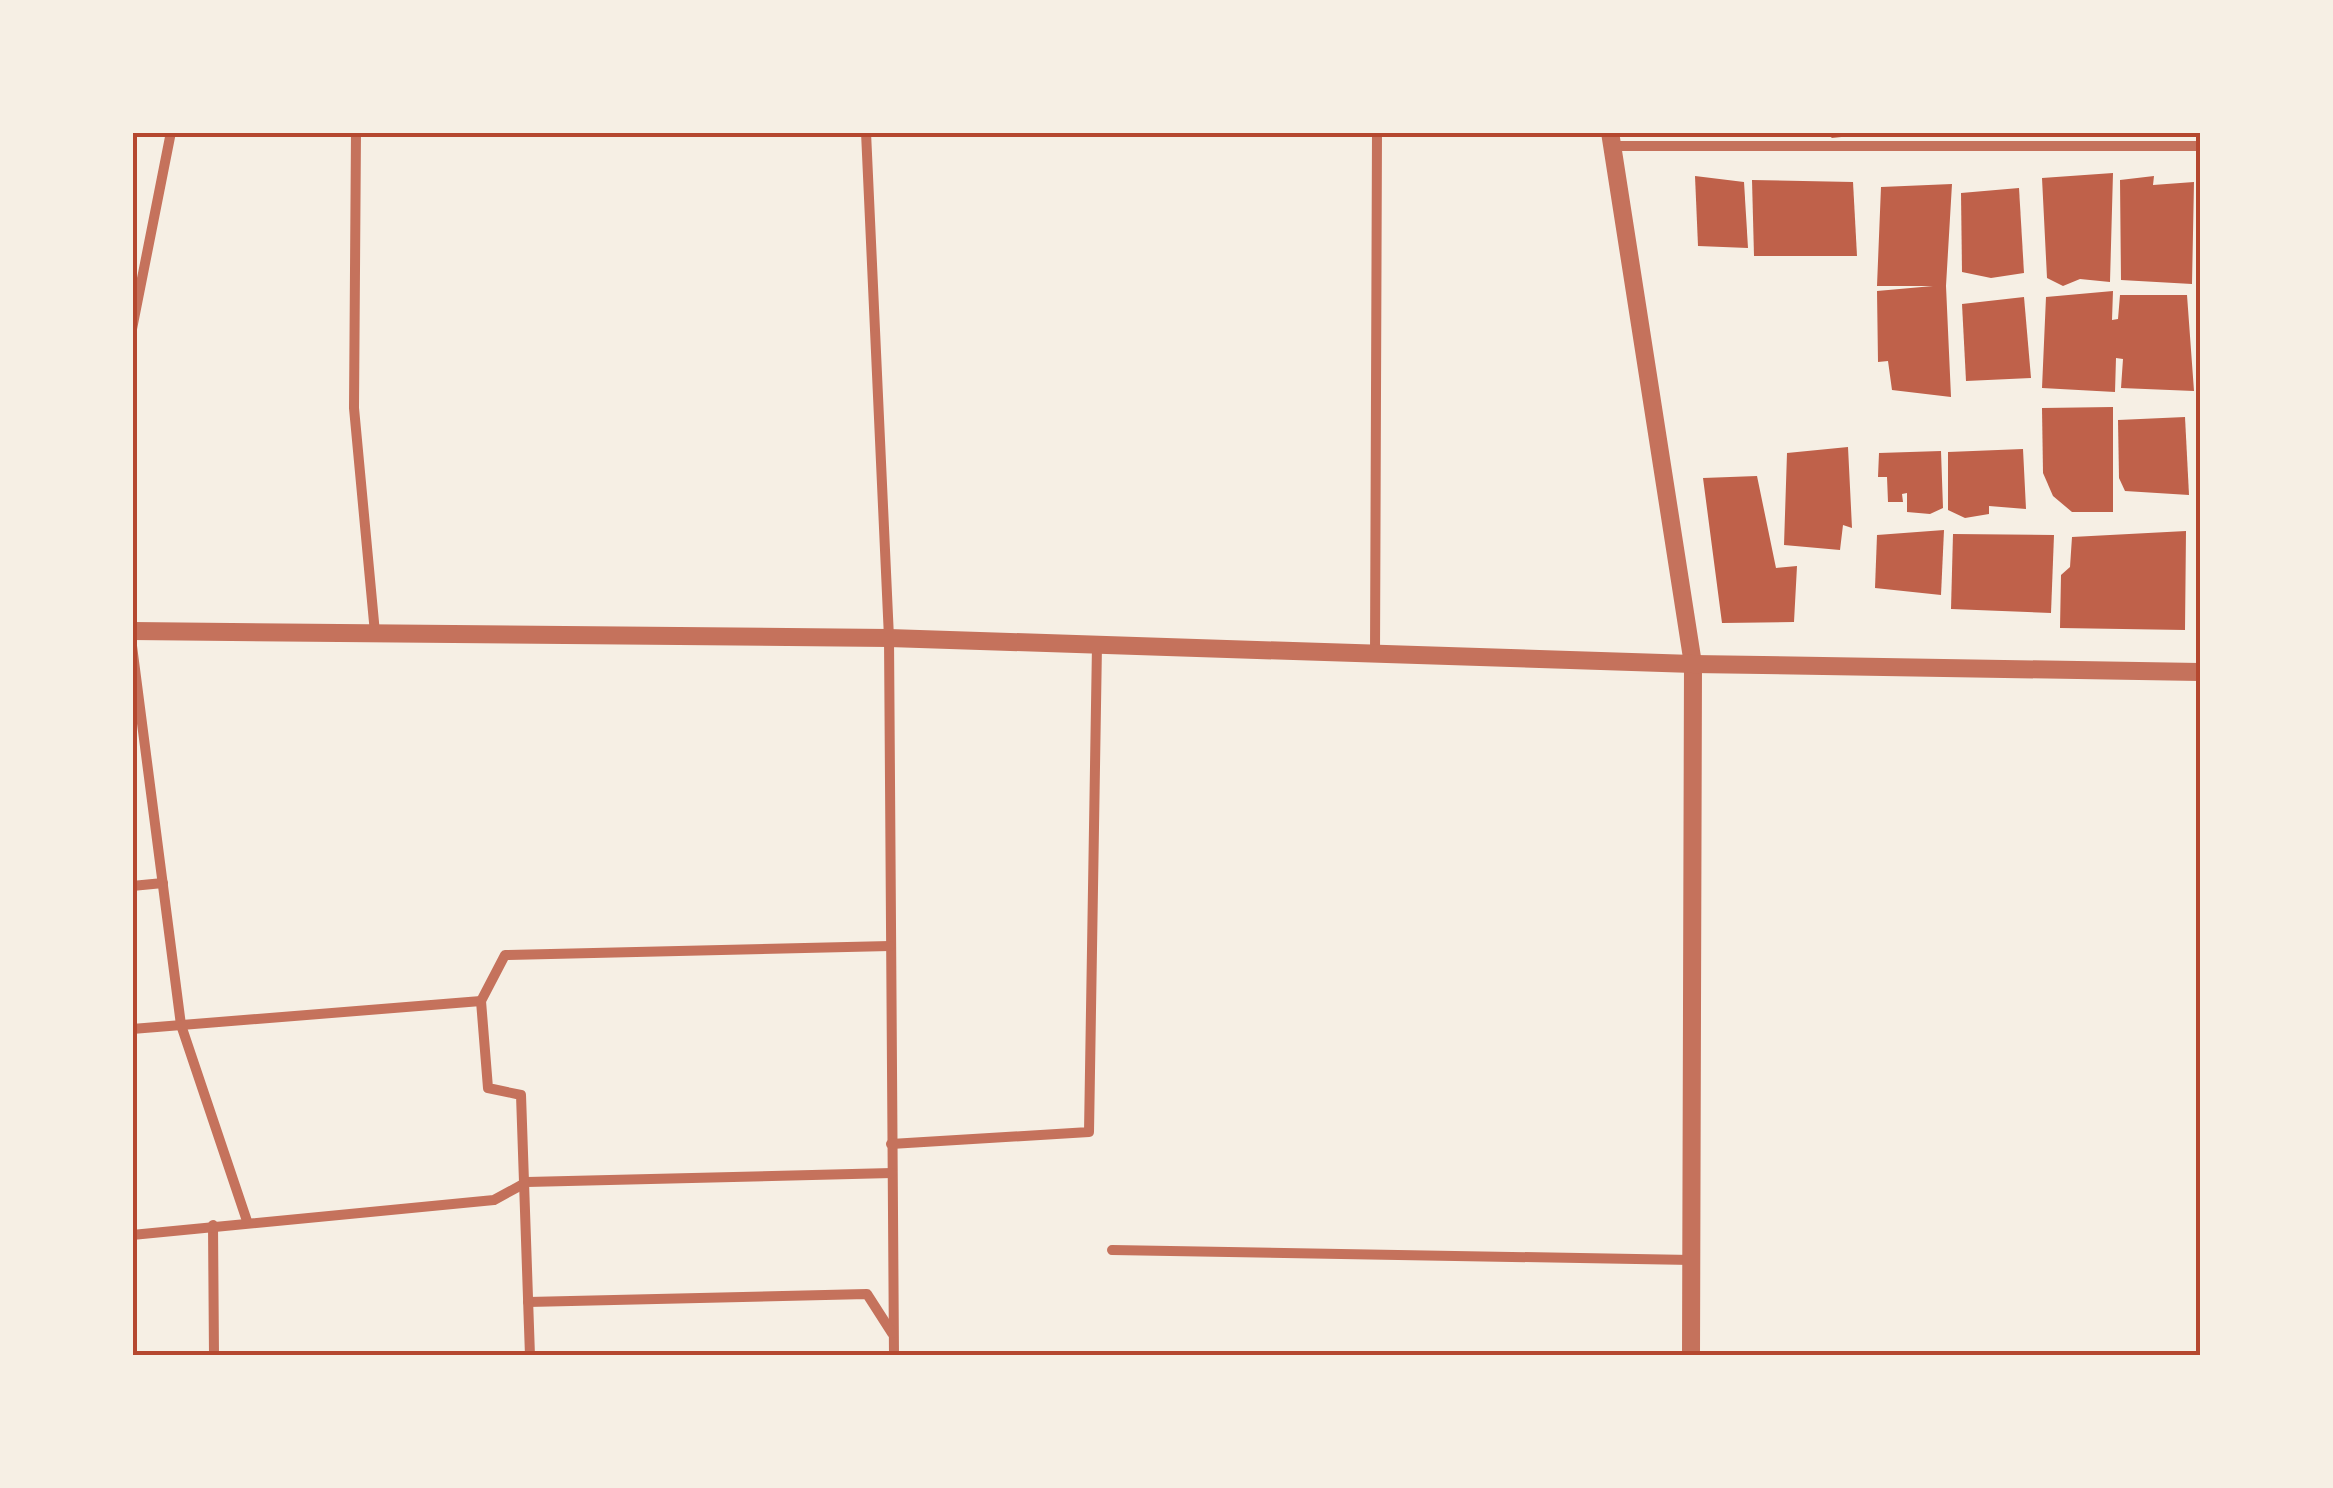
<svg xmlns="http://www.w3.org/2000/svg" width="2333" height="1488" viewBox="0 0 2333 1488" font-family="'Work Sans',sans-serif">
<rect width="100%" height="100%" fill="#f6efe4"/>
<g fill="#bf614a">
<path d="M1824,132h36v3l-28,3z"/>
<path d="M2113,173l-3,109 -30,-3 -17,7 -16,-8 -5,-100z"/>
<path d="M1695,176l49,6 4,66 -50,-2z"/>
<path d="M2154,176l-1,9 41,-3 -2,102 -71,-4 -1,-100z"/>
<path d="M1752,180l101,2 4,74h-103z"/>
<path d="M1952,184l-6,102 5,111 -59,-7 -4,-29 -10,1 -1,-71 56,-5h-56l4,-99z"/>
<path d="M2019,188l5,85 -33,5 -29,-6 -1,-79z"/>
<path d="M2113,291l-1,29 6,-1 2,-24h67l7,96 -73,-3 2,-29 -7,-1 -1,34 -73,-4 4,-91z"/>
<path d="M2024,297l7,81 -65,3 -4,-77z"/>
<path d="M2113,407v105h-41l-19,-16 -10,-23 -1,-65z"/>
<path d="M2185,417l4,78 -64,-4 -6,-13 -1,-58z"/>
<path d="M1848,447l4,81 -9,-3 -3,25 -56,-5 3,-92z"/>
<path d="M2023,449l3,60 -37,-3v8l-24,4 -17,-8v-58z"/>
<path d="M1941,451l2,57 -13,6 -23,-2v-19l-5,1 1,8h-15l-1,-25h-9l1,-24z"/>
<path d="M1757,476l19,92 21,-2 -3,56 -72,1 -19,-145z"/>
<path d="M1944,530l-3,65 -66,-7 2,-53z"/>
<path d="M2186,531l-1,99 -125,-2 1,-53 9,-8 2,-30z"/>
<path d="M1953,534l101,1 -3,78 -100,-4z"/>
</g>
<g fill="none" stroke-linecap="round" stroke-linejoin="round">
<g stroke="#c5725c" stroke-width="10">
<path d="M356,132l-2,276 21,225"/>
<path d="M866,132l23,506 5,718"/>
<path d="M1612,146h588"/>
<path d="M132,329l39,-197"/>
<path d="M132,646l49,379 66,196"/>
<path d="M1375,654l2,-522"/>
<path d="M132,886l31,-3"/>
<path d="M132,1029l349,-28"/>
<path d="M891,1144l198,-12 8,-487"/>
<path d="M213,1225l1,131"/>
<path d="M132,1235l362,-35 33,-18 365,-9"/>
<path d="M1112,1250l580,10"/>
<path d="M528,1302l339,-8 25,39"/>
<path d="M530,1356l-9,-261 -33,-7 -7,-87 24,-46 385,-9"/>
</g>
<g stroke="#c5725c" stroke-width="18">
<path d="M1610,132l83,532 -2,692"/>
<path d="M132,631l757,7 804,26 507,8"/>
</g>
</g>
<rect width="2333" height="1488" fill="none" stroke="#f6efe4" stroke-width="270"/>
<rect x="135" y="135" width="2063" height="1218" fill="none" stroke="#b5482f" stroke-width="4"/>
</svg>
